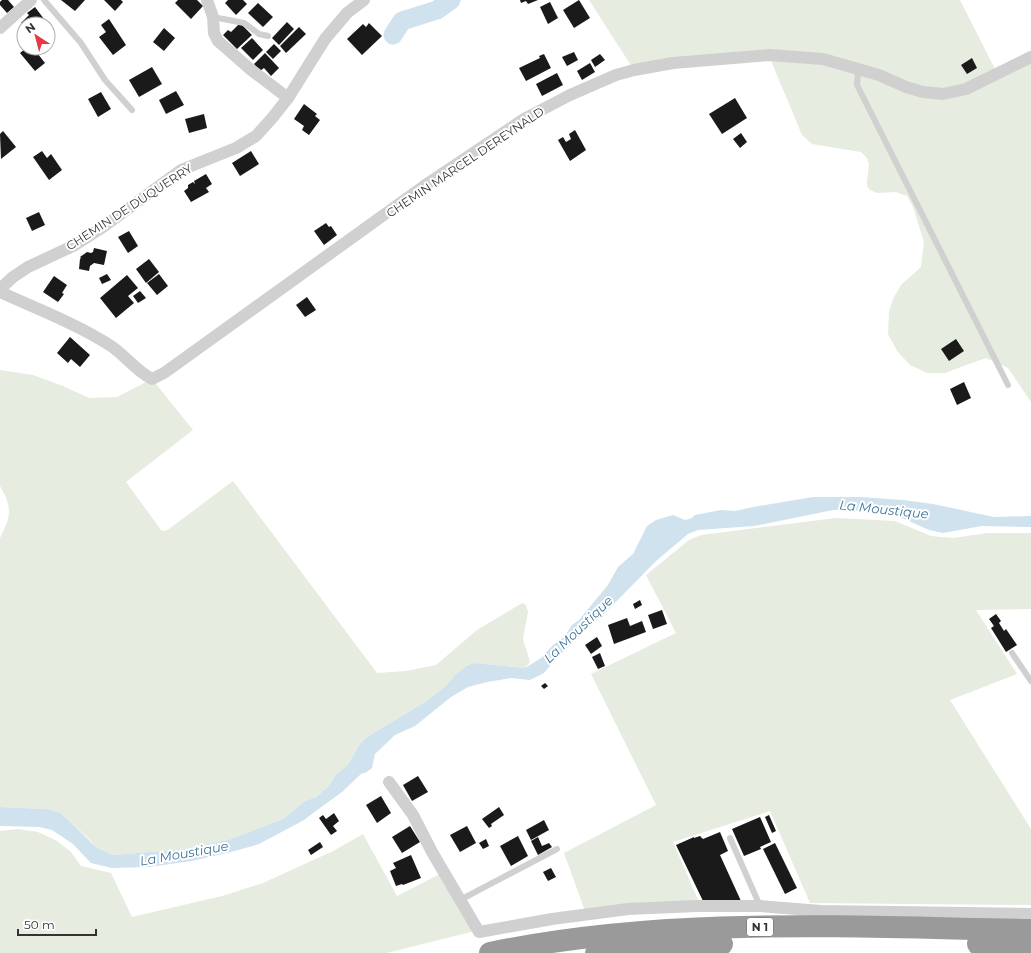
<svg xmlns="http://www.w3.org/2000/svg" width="1031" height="953" viewBox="0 0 1031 953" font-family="Montserrat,sans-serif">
<rect width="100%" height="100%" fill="#fff"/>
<g fill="#e6ecdf">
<path d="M589,0h371l37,73 34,-16v345l-23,-34 -22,-10 -20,7 -21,8h-18l-17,-8 -13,-14 -9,-17 1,-22 4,-13 8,-14 20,-18 3,-25 -11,-35 -6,-11 -11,-4 -19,1 -7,-3 -3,-4v-5l2,-16 -2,-7 -6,-6 -49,-8 -10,-9 -33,-79 -135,14z"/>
<path d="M0,370l33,5 30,11 26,12 28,-1 35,-18 41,51 -67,52 35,48 4,1 4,-2 64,-48 144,192 29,-2 30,-6 41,-35 45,-27 4,2 2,7 -5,27 7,23 -5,6 -51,-5 -8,3 -10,8 -3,4 -11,11 -17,13 -58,35 -8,8 -10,18 -14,13 -7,11 -12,10 -11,4 -22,18 -52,20 -45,10 -73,6 -16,-7 -7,-8 -29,-27 -15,-4 -46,-2v-269c11,-22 13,-29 0,-52z"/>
<path d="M836,518l59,3 36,15 22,2 35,-5h43v76l-55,1 41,64 -67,26 81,129v76l-221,-2 -40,-92 -97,31 26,60 -114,9 -21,-58 92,-48 -65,-131 85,-41 -30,-58 43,-35 12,-5z"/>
<path d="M18,829l20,3 19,9 14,11 10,14 30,7 21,44 90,-21 41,-13 70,-32 30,-17 34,62 45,-23 33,58 -88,22h-387v-122z"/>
</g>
<path fill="#cfe2ee" d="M813,497h47l43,3 30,4 61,13 37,-1v11l-49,-1 -39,7 -14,-3 -29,-13 -34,-6 -33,-1 -79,16 -56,4 -10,4 -32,27 -51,52 -30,27 -21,21 -10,12 -14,7 -19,-2 -24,4 -19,5 -17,10 -36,29 -20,9 -20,19 -3,14 -5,4 -6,2 -19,18 -22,16 -16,12 -45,24 -24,7 -43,10 -43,6 -37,1 -21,-5 -18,-19 -21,-14 -13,-3 -39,-1v-19l46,2 15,4 36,35 16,7 73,-6 45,-10 52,-20 22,-18 11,-4 12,-10 7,-11 14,-13 10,-18 8,-8 58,-35 17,-13 11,-11 3,-4 10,-8 8,-3 51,5 16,-10 12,-13 11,-8 8,-12 7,-5 29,-35 10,-18 15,-13 14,-28 9,-6 17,-5 12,5 7,-2 3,-3 26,-5 14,1 18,-4z"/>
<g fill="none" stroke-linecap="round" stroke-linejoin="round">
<path stroke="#cfe2ee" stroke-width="19" d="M393,35l9,-14 35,-11 14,-10"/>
</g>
<g fill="#1a1a1a">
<path d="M2,0h6l6,7 -7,6 -7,-8v-3z"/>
<path d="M61,0h24l-10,11z"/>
<path d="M104,0h17l2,2 -8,9z"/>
<path d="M178,0h19l6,6 -12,13 -16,-16z"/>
<path d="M228,0h15l4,4 -11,11 -11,-12z"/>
<path d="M520,0h18l-10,4 -2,-3 -5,2z"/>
<path d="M579,0l11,18 -16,10 -11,-18z"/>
<path d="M550,2l8,16 -10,6 -8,-17z"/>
<path d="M258,3l15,14 -10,10 -15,-14z"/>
<path d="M35,7l9,12 -6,5 -3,-2 -1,2h-10v3l-3,-4 8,-8 -2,-2z"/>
<path d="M109,19l17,26 -13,10 -14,-18 7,-5 -5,-7z"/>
<path d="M287,22l7,7 -15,16 -7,-7z"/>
<path d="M240,23l12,12 -15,14 -14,-14 5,-5 3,2z"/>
<path d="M369,23l13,13 -20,19 -15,-16 16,-15 3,3z"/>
<path d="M48,25l6,6 -6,5z"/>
<path d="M299,27l7,7 -20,19 -6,-7z"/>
<path d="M164,28l11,10 -11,13 -11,-9z"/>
<path d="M252,38l11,12 -10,10 -12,-12z"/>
<path d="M274,44l7,7 -8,8 -7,-7z"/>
<path d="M26,48h3l3,3 2,-2 11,14 -10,8 -15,-18z"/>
<path d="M574,52l4,8 -11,6 -5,-9z"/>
<path d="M265,53l14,15 -8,8 -7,-8 -4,3 -6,-7z"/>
<path d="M544,54l7,14 -25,13 -7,-13 21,-10 -1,-2z"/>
<path d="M600,54l5,6 -10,7 -4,-7z"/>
<path d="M972,58l5,10 -10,6 -6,-9z"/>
<path d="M590,63l5,9 -13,8 -5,-9z"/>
<path d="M152,67l10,17 -23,13 -10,-17z"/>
<path d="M557,73l6,12 -21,11 -6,-12z"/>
<path d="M176,91l8,14 -18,9 -7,-14z"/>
<path d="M101,92l10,17 -13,8 -10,-18z"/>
<path d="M735,98l12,20 -25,16 -13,-20z"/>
<path d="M304,104l13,10 -2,2 5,4 -11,15 -7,-5 2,-4 -10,-7z"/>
<path d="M204,114l3,14 -18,5 -4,-14z"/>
<path d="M575,130l11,20 -16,11 -12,-21 5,-3 3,5 5,-3 -2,-5z"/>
<path d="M3,131l13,16 -15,12 -1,-25z"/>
<path d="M741,133l6,9 -7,6 -7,-9z"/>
<path d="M42,151l5,7 4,-4 11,16 -13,10 -16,-23z"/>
<path d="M251,151l8,13 -19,12 -8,-13z"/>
<path d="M206,174l6,10 -6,4 3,4 -18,10 -7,-11 4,-3v-3l5,-3 2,2 -1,-3z"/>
<path d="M39,212l6,13 -13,6 -6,-13z"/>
<path d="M326,223l3,4 2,-1 6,9 -13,10 -10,-14z"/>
<path d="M129,231l9,15 -10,7 -10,-16z"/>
<path d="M94,248l13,3 -3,14 -10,-2 -4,3 -1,5 -10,-2 1,-10 1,-1 -1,-1 7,-5 4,1 2,-1z"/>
<path d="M149,259l10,13 -13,11 -10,-14z"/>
<path d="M107,274l4,6 -9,4 -3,-6z"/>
<path d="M159,274l9,12 -11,9 -10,-12z"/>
<path d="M127,275l11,13 -10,8 6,7 -18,15 -16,-20z"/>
<path d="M54,276l13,9 -5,8 2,1 -6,8 -15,-10z"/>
<path d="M140,291l6,7 -8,5 -5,-7z"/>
<path d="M307,297l9,13 -11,7 -9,-12z"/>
<path d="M70,337l20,18 -10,12 -9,-8 -3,4 -11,-10z"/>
<path d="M956,339l8,12 -15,10 -8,-12z"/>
<path d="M964,382l7,16 -14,7 -7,-16z"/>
<path d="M640,600l2,5 -7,4 -2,-5z"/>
<path d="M662,610l5,14 -14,5 -5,-14z"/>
<path d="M996,614l5,7 -2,2 5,8 2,-2 11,16 -11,7 -15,-24 3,-2 -5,-7z"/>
<path d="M627,618l3,8 12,-5 4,11 -32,12 -6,-19z"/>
<path d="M597,637l5,9 -11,8 -6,-9z"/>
<path d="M600,653l5,13 -7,3 -6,-12z"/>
<path d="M545,683l3,3 -4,3 -3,-3z"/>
<path d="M418,776l10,16 -16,9 -9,-16z"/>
<path d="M381,796l10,17 -14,10 -11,-18z"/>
<path d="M499,807l5,8 -13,9 1,2 -3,2 -7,-9z"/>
<path d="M334,813l5,8 -6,5 4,5 -6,4 -12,-17 4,-3 3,4z"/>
<path d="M769,815l7,16 -4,2 -7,-16z"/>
<path d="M760,817l11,25 -11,5 1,2 -17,7 -12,-27z"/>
<path d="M544,820l5,10 -18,10 -5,-10z"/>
<path d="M410,826l10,16 -18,11 -10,-16z"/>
<path d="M467,826l9,17 -16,9 -10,-17z"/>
<path d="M720,832l8,19 -8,4 21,46h-38l-27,-56 18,-8v1l6,-2 3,3z"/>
<path d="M518,836l10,20 -17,10 -11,-20z"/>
<path d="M538,837l4,9 7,-3 3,4 -14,8 -7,-14z"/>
<path d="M486,839l3,7 -6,3 -4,-6z"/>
<path d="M320,842l3,5 -12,8 -3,-5z"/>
<path d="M775,843l22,45 -12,6 -22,-45z"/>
<path d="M411,855l10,23 -18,7 -1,-1 -6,2 -6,-15 6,-3 -3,-5z"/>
<path d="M551,868l5,9 -8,4 -5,-9z"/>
</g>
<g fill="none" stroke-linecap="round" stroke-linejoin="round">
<g stroke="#d0d0d0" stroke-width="6">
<path d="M44,0l37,43 24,37 27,30"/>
<path d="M213,17l31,6 15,11 9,2"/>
<path d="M858,69l-1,16 151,300"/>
<path d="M1012,653l19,28"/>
<path d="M730,838l30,68"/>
<path d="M460,900l97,-51"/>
</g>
<g stroke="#d0d0d0" stroke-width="12">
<path d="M207,0l6,17 1,16 4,8 32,28 38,29"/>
<path d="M0,28l31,-28"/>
<path d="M0,289l13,-12 15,-10 47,-22 28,-18 78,-57 55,-22 20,-12 17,-19 15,-19 37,-59 22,-26 17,-13"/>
<path d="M0,292c37,17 77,32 111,54 15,10 25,25 41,33l12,-6 260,-187 100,-67 46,-24 46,-20 18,-5 39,-7 96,-8 54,4 56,16 27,12 17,5 20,2 23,-5 65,-32"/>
<path d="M389,782l24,33 19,37 47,80 73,-13 76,-10 69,-3h63l61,5 210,3"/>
</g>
<g stroke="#9a9a9a" stroke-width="22">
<path d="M978,944l53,1"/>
<path d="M490,953c177,-37 361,-26 541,-23"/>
<path d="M596,953l44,-6 82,-3"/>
</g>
</g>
<g text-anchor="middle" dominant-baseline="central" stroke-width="4" stroke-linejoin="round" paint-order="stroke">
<rect fill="#fff" stroke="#707070" stroke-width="1" x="747" y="918" width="26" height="18" rx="3"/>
<g font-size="11" font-weight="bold" fill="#333">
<text x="760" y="927">N 1</text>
</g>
<g font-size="12" fill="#333" stroke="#fff">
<text transform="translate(465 162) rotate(-34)">CHEMIN MARCEL DEREYNALD</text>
<text transform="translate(129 207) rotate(-33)">CHEMIN DE DUQUERRY</text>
</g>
<g font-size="13" font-style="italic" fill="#3f7597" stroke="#fff">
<text transform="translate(884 509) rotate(6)">La Moustique</text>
<text transform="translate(578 629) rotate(-44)">La Moustique</text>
<text transform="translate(184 853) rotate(-10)">La Moustique</text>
</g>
</g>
<g transform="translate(36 36) rotate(324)"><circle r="19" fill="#ffffff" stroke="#adadad"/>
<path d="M0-3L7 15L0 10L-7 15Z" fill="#e63946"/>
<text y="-6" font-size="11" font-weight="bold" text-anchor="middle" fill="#333333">N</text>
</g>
<path d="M18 929v6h78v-6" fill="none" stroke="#333333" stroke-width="2"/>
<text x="24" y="929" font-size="12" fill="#333333" stroke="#ffffff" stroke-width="3" paint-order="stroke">50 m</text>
</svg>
